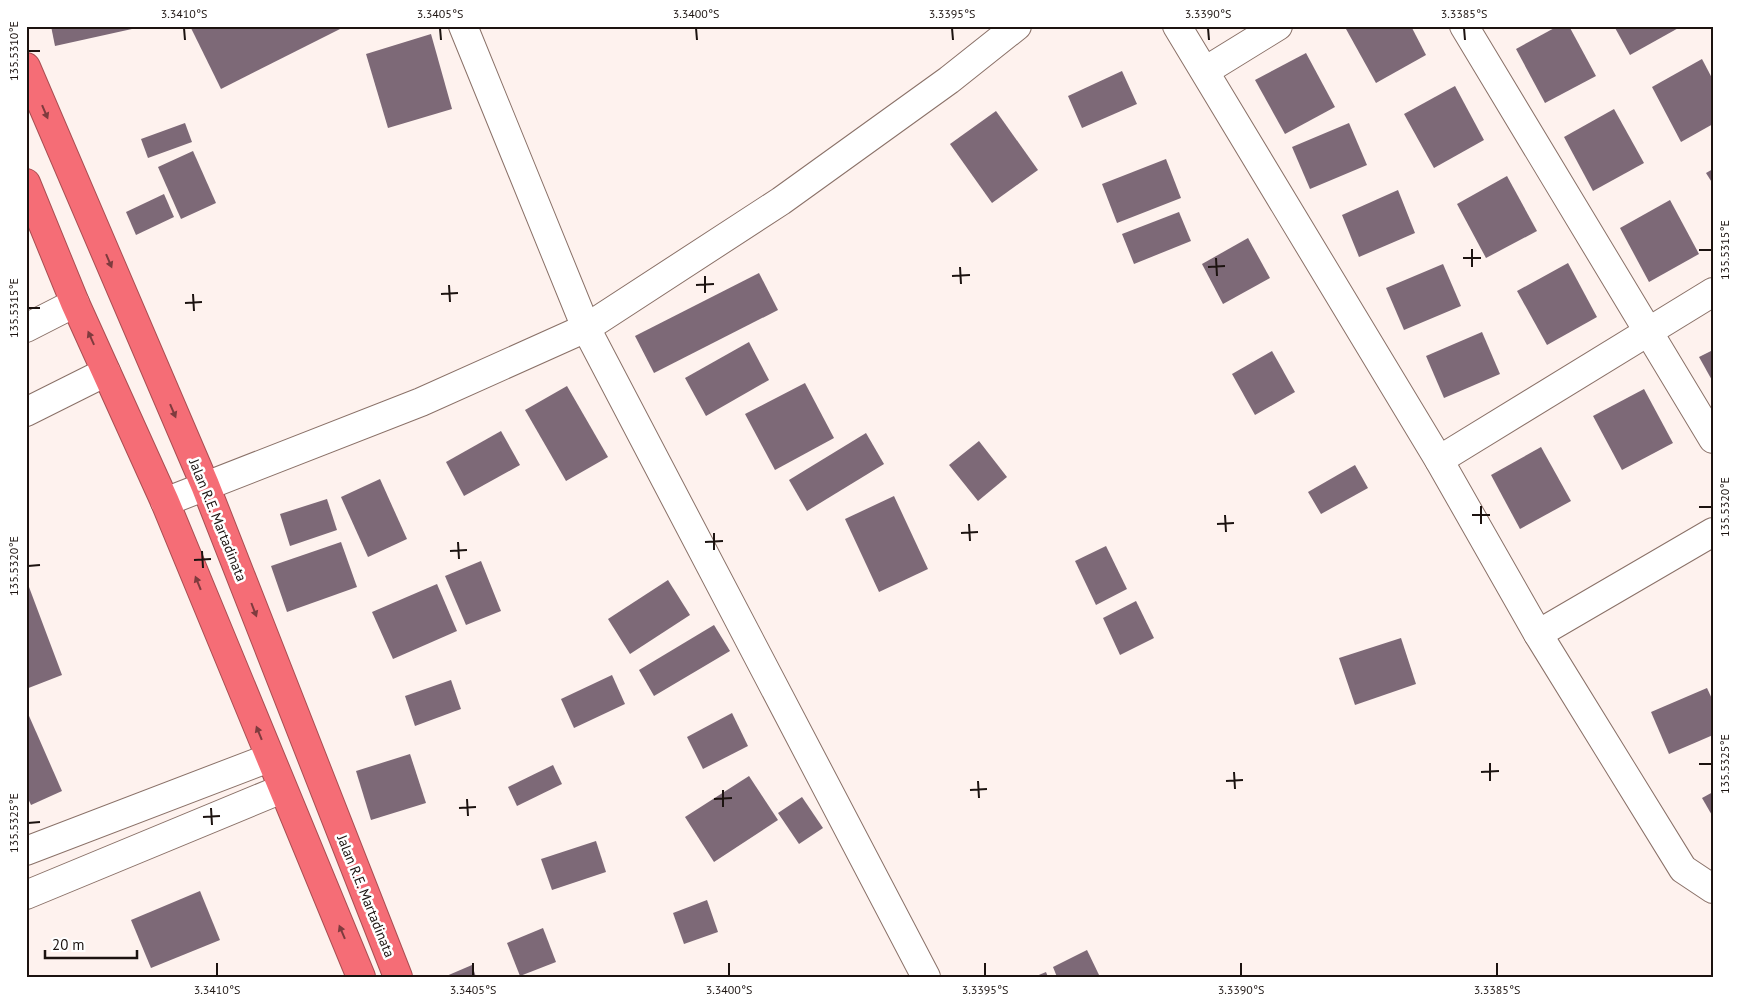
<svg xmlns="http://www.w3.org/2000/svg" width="1739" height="1003" viewBox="0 0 1739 1003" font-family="'PT Sans',sans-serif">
<rect width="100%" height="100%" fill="#fef2ee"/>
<g fill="#7d6977">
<path d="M51,26h89l1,1 -86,19z"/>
<path d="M190,26h156l-125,63z"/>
<path d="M1351,26h60l15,29 -50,28 -30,-54z"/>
<path d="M1558,26h11l27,50 -51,27 -29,-54z"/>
<path d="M1614,26h68l-52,29z"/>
<path d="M431,34l21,75 -64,19 -22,-74z"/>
<path d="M1306,53l29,54 -50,27 -30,-54z"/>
<path d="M1702,59l11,21v44l-32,18 -29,-55z"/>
<path d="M1122,71l15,33 -55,24 -14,-32z"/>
<path d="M1455,86l29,54 -50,28 -30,-54z"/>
<path d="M1614,109l30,54 -51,28 -29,-54z"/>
<path d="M996,111l42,59 -46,33 -42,-59z"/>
<path d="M185,123l7,19 -44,16 -7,-19z"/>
<path d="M1349,123l18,42 -57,24 -18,-42z"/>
<path d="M193,151l23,52 -35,16 -23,-52z"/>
<path d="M1166,159l15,39 -64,25 -15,-39z"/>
<path d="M1713,169v15l-7,-11z"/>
<path d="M1507,176l30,55 -51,27 -29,-54z"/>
<path d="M1398,190l17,43 -56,24 -17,-42z"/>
<path d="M164,194l10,23 -38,18 -10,-23z"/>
<path d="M1670,200l29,54 -50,28 -29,-54z"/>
<path d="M1179,212l12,29 -57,23 -12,-30z"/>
<path d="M1248,238l22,40 -47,26 -21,-40z"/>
<path d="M1568,263l29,54 -50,28 -30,-54z"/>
<path d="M1443,264l18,42 -57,24 -18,-42z"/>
<path d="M759,273l19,37 -124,63 -19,-37z"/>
<path d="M1482,332l18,42 -56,24 -18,-42z"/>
<path d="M749,342l20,38 -63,36 -21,-38z"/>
<path d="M1713,350v32l-14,-25z"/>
<path d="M1272,351l23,41 -40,23 -23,-41z"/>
<path d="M805,383l29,55 -59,32 -30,-56z"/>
<path d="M567,386l41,71 -42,24 -41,-71z"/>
<path d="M1644,389l29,54 -51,27 -29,-54z"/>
<path d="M501,431l19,34 -56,31 -18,-34z"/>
<path d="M866,433l18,31 -77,47 -18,-31z"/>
<path d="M979,441l28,36 -29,24 -29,-36z"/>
<path d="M1541,447l30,54 -51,28 -29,-54z"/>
<path d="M1355,465l13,23 -47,26 -13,-22z"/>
<path d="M380,479l27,60 -39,18 -27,-60z"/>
<path d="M894,496l34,73 -49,23 -34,-73z"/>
<path d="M327,499l10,31 -47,16 -10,-32z"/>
<path d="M341,542l16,45 -70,25 -16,-46z"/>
<path d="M1106,546l21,43 -31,16 -21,-44z"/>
<path d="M481,561l20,50 -35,14 -21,-49z"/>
<path d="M26,579l36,96 -36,14z"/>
<path d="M668,580l22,35 -60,39 -22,-35z"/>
<path d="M437,584l20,47 -64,28 -21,-47z"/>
<path d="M1136,601l18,37 -34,17 -17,-37z"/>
<path d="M714,625l16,26 -76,45 -15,-26z"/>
<path d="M1401,638l15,46 -61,21 -16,-47z"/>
<path d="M612,675l13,29 -51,24 -13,-29z"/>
<path d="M451,680l10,29 -46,17 -10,-30z"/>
<path d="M1707,688l6,13v34l-44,19 -18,-42z"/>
<path d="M26,709l36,82 -31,14 -5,-11z"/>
<path d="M732,713l16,33 -45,23 -16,-32z"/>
<path d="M410,754l16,49 -55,17 -15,-49z"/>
<path d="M553,765l9,19 -45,22 -9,-19z"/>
<path d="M749,776l29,44 -64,42 -29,-45z"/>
<path d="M1713,792v25l-11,-19z"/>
<path d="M802,797l21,31 -24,16 -21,-31z"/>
<path d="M596,841l10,31 -54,18 -11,-31z"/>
<path d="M200,891l20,49 -69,28 -20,-48z"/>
<path d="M707,900l11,32 -34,12 -11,-31z"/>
<path d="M543,928l13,34 -36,14 -13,-33z"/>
<path d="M1087,950l13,27h-43l-4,-10z"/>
<path d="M472,965l4,12h-32z"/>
<path d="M1046,972l2,5h-14z"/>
</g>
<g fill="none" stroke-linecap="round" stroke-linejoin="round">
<defs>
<g id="minor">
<path d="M463,26l123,302 340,649"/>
<path d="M1177,26l262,434 99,174 145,235 30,20"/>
<path d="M1464,26l249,413"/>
<path d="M1205,71l73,-45"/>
<path d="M26,328l49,-25"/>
<path d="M26,412l80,-40"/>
<path d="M1439,460l274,-168"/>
<path d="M165,502l256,-100 165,-74 195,-127 168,-121 68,-54"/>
<path d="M1538,634l175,-102"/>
<path d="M26,851l243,-93"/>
<path d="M26,895l256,-106"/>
</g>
<g id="highway">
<path d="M26,67l179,418 193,492"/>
<path d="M26,183l49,120 90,199 196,475"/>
</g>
</defs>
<use href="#minor" stroke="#8a7168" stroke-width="30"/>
<use href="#highway" stroke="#a94e52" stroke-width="30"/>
<use href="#minor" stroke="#fff" stroke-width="28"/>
<use href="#highway" stroke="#f56d76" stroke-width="28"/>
</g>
<defs><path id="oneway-solid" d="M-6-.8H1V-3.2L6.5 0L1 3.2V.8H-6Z" transform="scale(1.25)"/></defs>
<g fill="#7e3b3e">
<use href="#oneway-solid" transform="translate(45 112) rotate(67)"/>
<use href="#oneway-solid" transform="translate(109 261) rotate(67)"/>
<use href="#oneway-solid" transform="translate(91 338) rotate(-114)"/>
<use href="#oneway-solid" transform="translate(173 411) rotate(67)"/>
<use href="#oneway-solid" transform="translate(198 583) rotate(-112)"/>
<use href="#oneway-solid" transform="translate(254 610) rotate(69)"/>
<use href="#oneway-solid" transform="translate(259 733) rotate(-112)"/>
<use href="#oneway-solid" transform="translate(342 932) rotate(-113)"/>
</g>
<path fill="none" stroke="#1c1310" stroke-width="2" d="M184,28l1,12M440,28l1,12M696,28l1,12M952,28l1,12M1208,28l1,12M1464,28l1,12M28,51h12M1472,249v18M1699,250h13M1216,258l1,18M1463,258h18M960,267l1,17M1208,267l17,-1M705,276v17M952,276l18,-1M449,285l1,17M696,285l18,-1M193,294l1,17M441,294l17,-1M185,303l17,-1M28,308h12M1481,506v18M1699,507h13M1225,515l1,17M1472,515h18M969,524l1,17M1217,524l17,-1M714,533v17M961,533l17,-1M458,542l1,17M705,542l18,-1M202,551l1,17M450,551l17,-1M194,560l17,-1M28,566l12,-1M1490,763v18M1699,764h13M1234,772l1,17M1481,772l18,-1M978,781l1,17M1226,781l17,-1M723,790v17M970,790l17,-1M467,799l1,17M714,799l18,-1M211,808l1,17M459,808l17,-1M203,817l17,-1M28,823l12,-1M217,963v13M473,963v13M729,963v13M985,963v13M1241,963v13M1497,963v13"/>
<g text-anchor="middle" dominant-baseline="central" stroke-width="5" stroke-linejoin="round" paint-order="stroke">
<g font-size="14" fill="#1c1310" stroke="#fff">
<text transform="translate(218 520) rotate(68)">Jalan R.E. Martadinata</text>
<text transform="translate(366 896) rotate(68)">Jalan R.E. Martadinata</text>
</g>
</g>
<rect width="1739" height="1003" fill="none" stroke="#ffffff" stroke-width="55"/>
<path d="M45 950v8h92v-8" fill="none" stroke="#1c1310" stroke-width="2.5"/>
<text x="52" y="950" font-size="15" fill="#1c1310" stroke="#ffffff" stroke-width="4" paint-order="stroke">20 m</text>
<rect x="28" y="28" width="1684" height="948" fill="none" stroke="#1c1310" stroke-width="2"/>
<g font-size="12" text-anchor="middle" fill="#1c1310">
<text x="184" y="18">3.3410°S</text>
<text x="440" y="18">3.3405°S</text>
<text x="696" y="18">3.3400°S</text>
<text x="952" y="18">3.3395°S</text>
<text x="1208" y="18">3.3390°S</text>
<text x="1464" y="18">3.3385°S</text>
<text transform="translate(14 51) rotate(-90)" y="4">135.5310°E</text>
<text transform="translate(1725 250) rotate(-90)" y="4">135.5315°E</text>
<text transform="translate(14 308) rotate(-90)" y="4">135.5315°E</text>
<text transform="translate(1725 507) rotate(-90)" y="4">135.5320°E</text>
<text transform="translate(14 566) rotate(-90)" y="4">135.5320°E</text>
<text transform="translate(1725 764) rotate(-90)" y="4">135.5325°E</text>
<text transform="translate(14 823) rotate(-90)" y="4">135.5325°E</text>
<text x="217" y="994">3.3410°S</text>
<text x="473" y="994">3.3405°S</text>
<text x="729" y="994">3.3400°S</text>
<text x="985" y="994">3.3395°S</text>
<text x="1241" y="994">3.3390°S</text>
<text x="1497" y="994">3.3385°S</text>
</g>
</svg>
